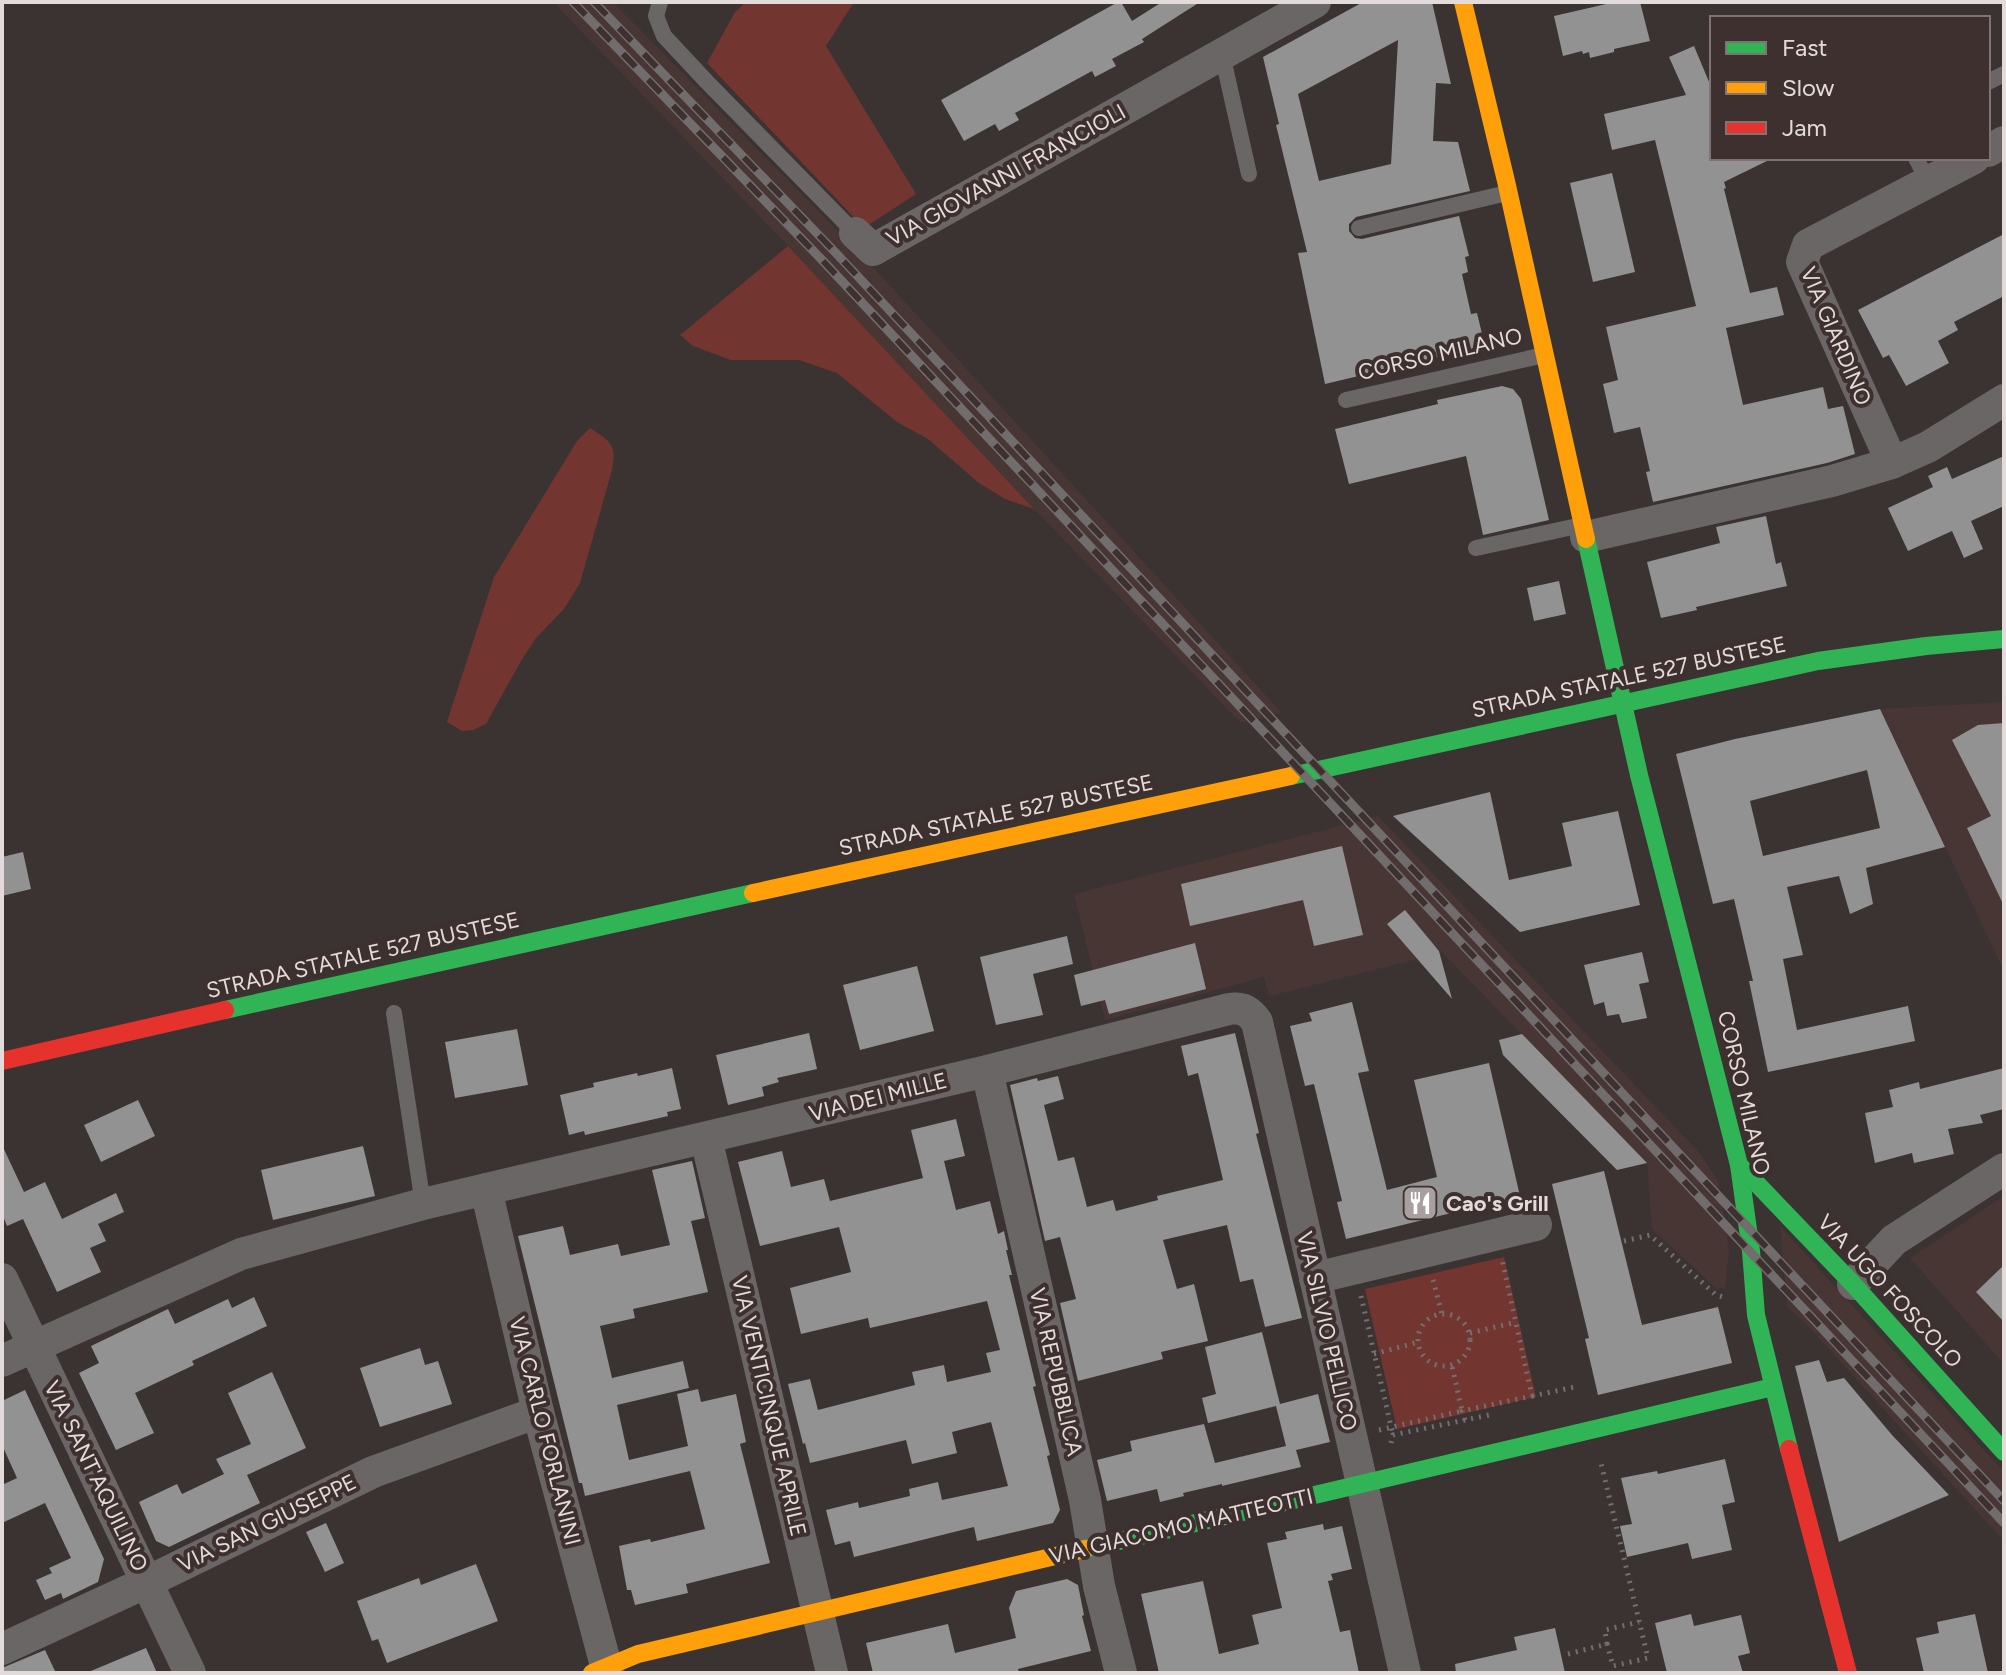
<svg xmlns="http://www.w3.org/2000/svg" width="2006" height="1675" viewBox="0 0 2006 1675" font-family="Figtree,sans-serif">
<rect width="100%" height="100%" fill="#3a3332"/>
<g fill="#483634">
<path d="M553,2h60l261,266 408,445 -41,10 -207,-214 -246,-263z"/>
<path d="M2004,702v269l-124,-262z"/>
<path d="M1378,816l320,335 20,29 11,71 -4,36 -8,2 -65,-60 -5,-66 -213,-219 -17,15 -148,37 -5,-19 -159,43 -31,-126z"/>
<path d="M2004,1196v168l-94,-106z"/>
<path d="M1780,1226l224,246v69l-195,-214 -22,-20z"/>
</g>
<g fill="#733530">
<path d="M746,2h108l-28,44 90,148 -52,34 -157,-165 28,-51z"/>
<path d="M788,246l246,263 -29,-10 -26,-16 -51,-44 -31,-17 -60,-49 -38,-13h-68l-38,-14 -13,-11z"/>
<path d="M590,428c21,14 27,16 22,42l-32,113 -16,26 -28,29 -15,23 -35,63 -13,6 -11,1 -15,-9 47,-145 83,-136z"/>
<path d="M1504,1257l32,140 -139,32 -32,-140z"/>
</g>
<g fill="#929292" fill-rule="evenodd">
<path d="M1118,2h3l11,19 30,-19h38l-58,37 2,3 -32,17 4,7 -21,11 -3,-6 -77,42 4,7 -20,11 -4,-7 -31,17 -23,-41z"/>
<path d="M1363,2h69l19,82 -15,-1 -3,58 25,1 12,49 -114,26 -7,7v7l6,7 7,1 97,-23 10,40 -4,1 3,15 -6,2 9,40 6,-1 8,33 -160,38 -27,-131 9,-1 -31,-127 3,-1 -16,-67zM1398,40l-7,124 -72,17 -21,-87z"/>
<path d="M1615,2h25l10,39 -36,8v3l-24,6 -1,-6 -6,2 -1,-3 -19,5 -9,-40z"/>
<path d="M1694,46l18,43v69h61l-49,24 2,6 -2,1 26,104 27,-6 7,28 -58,13 17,77 80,-18 5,22 15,-3 12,48 -28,9 -174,39 -7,-30 4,-1 -10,-44 -26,6 -11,-49 15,-4 -12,-53 90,-21 -41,-166 -43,10 -8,-36 82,-19 -17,-38z"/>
<path d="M1612,173l23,99 -42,10 -23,-99z"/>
<path d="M2004,234v62l-50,26 4,8 -20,11 11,22 -43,23 -17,-31 -6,3 -25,-48z"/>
<path d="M1502,386l11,3 8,10 28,121 -66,15 -17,-79 -117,28 -14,-55 103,-25 -1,-4z"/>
<path d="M2004,456v50l-33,15 12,28 -19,9 -12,-27 -44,20 -20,-43 45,-21 -5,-11 19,-9 5,12z"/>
<path d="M1766,516l10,48 5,-2 6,24 -91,21 1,3 -36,8 -14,-56 73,-19 -4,-16z"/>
<path d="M1559,581l7,33 -32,7 -7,-33z"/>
<path d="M1880,709l65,138 -79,21 7,36 -23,10 -11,-38 -52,11 16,68 -20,4 14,71 111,-24 7,35 -147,31 -19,-91h4l-19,-82 -21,5 -37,-150 59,-15zM1867,770l13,58 -117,28 -13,-55z"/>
<path d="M2004,723v183l-37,-78 24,-12 -39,-76 26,-15z"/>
<path d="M1490,792l19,88 63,-14 -10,-43 56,-12 22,94 -120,27 -127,-116z"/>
<path d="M1342,846l21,89 -49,11 -11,-46 -113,26 -9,-42z"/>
<path d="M23,852l8,37 -29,7v-39z"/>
<path d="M1405,910l34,41 13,48 -65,-75z"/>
<path d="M1067,936l6,28 -40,10 10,41 -47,10 -16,-68z"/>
<path d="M1195,943l11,46 -97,25 -4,-14 -24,6 -7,-31z"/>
<path d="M1642,952l7,30 -10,2 8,34 -25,5 -3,-9 -12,2 -3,-14 -10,3 -10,-40z"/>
<path d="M917,966l17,65 -74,19 -17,-65z"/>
<path d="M1352,1002l17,69 -11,2 29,117 50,-13 -23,-97 75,-17 31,133 -174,43 -9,-37 5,-1 -28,-117 -9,2 -15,-60 22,-5 -3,-8z"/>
<path d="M517,1029l11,56 -73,13 -10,-56z"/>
<path d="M809,1033l8,36 -40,9 2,4 -17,5 2,9 -36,9 -12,-50z"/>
<path d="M1235,1033l24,100 -3,1 46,184 -37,9 -12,-48 -13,3 -13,-57 -64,15 14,49 17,-5 14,57 -47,11 2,7 -85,22 -18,-78 16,-4 -16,-62 -15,4 -35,-156 27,-7 1,3 20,-5 6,23 -20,6 14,56 16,-4 13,50 26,-7 3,11 42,-11 -1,-4 66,-16 -25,-107 -10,3 -7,-30z"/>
<path d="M1522,1034l125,129 -30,7 -114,-115 -4,-15z"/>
<path d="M672,1068l9,41 -14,3 1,4 -83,19 -1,-4 -15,4 -9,-40 34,-8 -1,-4 44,-10 1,3z"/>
<path d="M2004,1068v41l-24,6 3,8 -35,6 6,25 -40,9 -2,-10 -37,10 -10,-50 28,-6 -4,-17 30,-8 1,7z"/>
<path d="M138,1100l17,36 -54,26 -17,-37z"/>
<path d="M956,1119l9,37 -21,5 12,49 34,-9 8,33 6,-3 4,19h-2l6,25h-3l27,111 -3,1 17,68 -3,1 13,54 -7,13 -76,18 -3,-14 -120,30 -4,-16 -15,4 -9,-35 32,-8 1,6 51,-12 -1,-7 29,-7 4,18 66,-14 -17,-64 -39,10 5,21 -45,11 -6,-24 -96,23 -5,-20 -2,1 -15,-60 22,-5 8,31 97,-25 -3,-13 32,-7 3,17 44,-10 -5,-19 14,-3 -13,-49 -117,27 -2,-10 -67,16 -11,-46 61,-16 -12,-45 -79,19 -22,-84 44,-11 9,36 33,-8 6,22 93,-23 -12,-48z"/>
<path d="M2,1145l22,47 21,-10 17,37 54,-26 8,19 -26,12 8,17 -16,7 11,24 -44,20 -34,-73 -16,7 -5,-12z"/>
<path d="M363,1146l12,50 -102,24 -12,-50z"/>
<path d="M692,1161l13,57 -14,3 17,71 -75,17 2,9 -35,8 12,52 71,-17 6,27 -72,17 12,55 59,-14 -11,-52 21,-5 3,13 35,-8 10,48 -6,2 30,119 -84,21 2,9 -53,12 -4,-15h-4l-8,-44 31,-7 1,3 54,-13 -15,-58 -105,25 -3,-13h-3l-61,-247 45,-10 7,29 48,-11 3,12 49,-11 -18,-75z"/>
<path d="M1604,1171l38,154 76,-18 14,56 -134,32 -13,-56 4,-1 -37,-154z"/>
<path d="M2004,1265v57l-28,-30z"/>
<path d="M254,1297l13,29 -75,35 2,4 -59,28 19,40 -38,17 -37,-77 20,-10 -8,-17 77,-37 7,15 53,-25 4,9z"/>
<path d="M1262,1332l18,72 38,-10 12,48 -34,8 5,17 -79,19v-2l-39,9 1,3 -24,6 -3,-13 -50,12 -10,-41 35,-9 -2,-10 74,-17 11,39 71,-17 -10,-40 -68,17 -6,-25 14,-4 -11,-47z"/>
<path d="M420,1348l5,17 13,-4 14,43 -72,23 -20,-59z"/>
<path d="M1819,1360l8,22 17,-4 48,57 57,60 -110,47 -44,-176z"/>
<path d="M272,1372l34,76 -59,27 13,28 -91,44 -13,-6 -17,-39 38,-18 5,10 42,-20 -8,-15 35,-15 -23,-51z"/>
<path d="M25,1390l79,169 -6,23 -35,17 -2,-6 -16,7 -9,-20 16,-7 -3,-5 22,-10 -26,-55 -43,20v-38l15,-7 -15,-33v-44z"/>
<path d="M1725,1459l10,43 -13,3 10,45 -40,9 -4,-16 -61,14 -7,-31 12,-2 -11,-46 36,-7 1,3z"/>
<path d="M326,1523l18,40 -19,9 -19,-40z"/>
<path d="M1323,1524l1,6 18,-4 10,43 -21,5 2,6 -5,1 12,51 10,-2 9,43h-200l-18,-79 62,-13 16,73 40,-10 -7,-29 30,-7 -15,-65 20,-4 -2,-7z"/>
<path d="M476,1564l22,57 -111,42 -9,-24 -6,2 -15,-40 62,-23 2,7z"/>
<path d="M1067,1579l11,6 6,30 -2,1 9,35 -73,18 1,4h-146l-7,-30 82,-19 7,29 61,-15 -7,-30 7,-17z"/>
<path d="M1691,1614l3,12 47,-11 9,38 -12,3 5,17h-76l-12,-50z"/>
<path d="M1975,1614l13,59h-64l-8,-35 23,-5 -2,-11z"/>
<path d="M1555,1628l10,45h-109l-1,-9 62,-14 -3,-13z"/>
<path d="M146,1648l11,25h-71z"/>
<path d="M45,1650l11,23h-54v-5z"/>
</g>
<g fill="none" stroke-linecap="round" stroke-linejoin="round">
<g stroke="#746f6e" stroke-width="5" stroke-dasharray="2 6" stroke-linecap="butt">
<path d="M1624,1241l26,-6 66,60 7,2"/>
<path d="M1433,1280l9,34"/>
<path d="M1361,1296l32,139"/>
<circle cx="1444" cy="1340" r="26"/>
<path d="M1470,1333l46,-11"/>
<path d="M1374,1354l44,-12"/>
<path d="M1532,1396l43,-9"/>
<path d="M1465,1420l-3,-9 70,-15 -30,-137"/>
<path d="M1379,1430l83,-19 -10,-45"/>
<path d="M1391,1443l2,-8 96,-20"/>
<path d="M1607,1644l-2,-14 34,-8"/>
<path d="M1568,1654l39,-10 6,22 35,-8 -47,-195"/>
</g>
<g stroke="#6b6666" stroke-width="16">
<path d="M660,2l-4,14 8,20 43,46 148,151"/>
<path d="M1222,54l27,120"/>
<path d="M1988,82l16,-8"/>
<path d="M1916,158l12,24"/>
<path d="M1359,228l148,-35"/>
<path d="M1346,400l198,-45"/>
<path d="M1476,548l106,-23"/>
<path d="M394,1013l29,191"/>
</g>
<g stroke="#6b6666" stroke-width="32">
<path d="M1988,151l16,-9"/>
<path d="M855,233l18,17 442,-248"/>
<path d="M1892,463l-90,-201 6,-17 166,-87"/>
<path d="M1586,537l246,-56 60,-18 36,-16 76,-47"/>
<path d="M987,1071l98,429 14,86 22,87"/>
<path d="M706,1138l126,535"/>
<path d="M486,1189l52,223 70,261"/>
<path d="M1315,1278l221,-53"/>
<path d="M2,1279l188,394"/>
<path d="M1853,1284l41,-44 110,-71"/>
<path d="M2,1361l239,-107 182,-50 564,-133 242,-62c14,-2 20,2 28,13l148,651"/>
<path d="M2,1649l145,-67 226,-110 165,-60"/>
</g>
<g stroke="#30b455" stroke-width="18">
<path d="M1586,539l53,236 100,390 12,86 5,64 33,134"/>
<path d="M1291,776l527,-115 108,-15 78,-7"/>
<path d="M225,1010l528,-117"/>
<path d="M1739,1165l114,119 151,168"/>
<path d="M1085,1549l688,-162"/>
</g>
<g stroke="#ff9f0a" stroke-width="18">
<path d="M1463,2l43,179 80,358"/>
<path d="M753,893l538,-117"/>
<path d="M592,1673l46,-19 447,-105"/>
</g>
<g stroke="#e5322d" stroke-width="18">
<path d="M2,1061l223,-51"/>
<path d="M1789,1449l59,224"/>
</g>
<defs>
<g id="rail">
<path d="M573,2l251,260 1180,1261"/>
<path d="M594,2l240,249 1170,1250"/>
</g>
</defs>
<use href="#rail" stroke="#716d6d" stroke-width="9"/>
<use href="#rail" stroke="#3d302e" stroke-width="6" stroke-dasharray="18" stroke-linecap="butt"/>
</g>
<defs>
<symbol id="restaurant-square" viewBox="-11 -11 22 22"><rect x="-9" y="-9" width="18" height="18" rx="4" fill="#a8a09f" stroke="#3d302e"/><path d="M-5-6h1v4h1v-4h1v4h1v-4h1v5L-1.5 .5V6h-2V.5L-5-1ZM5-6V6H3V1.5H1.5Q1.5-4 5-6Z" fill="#fff"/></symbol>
</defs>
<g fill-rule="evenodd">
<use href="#restaurant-square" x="1400" y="1183" width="40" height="40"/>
</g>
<g text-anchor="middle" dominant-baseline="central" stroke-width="8" stroke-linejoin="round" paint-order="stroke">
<g font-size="22" fill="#e3dbda" stroke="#3d302e">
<text transform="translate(1006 175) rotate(-29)">VIA GIOVANNI FRANCIOLI</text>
<text transform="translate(1836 336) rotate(67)">VIA GIARDINO</text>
<text transform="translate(1440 354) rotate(-13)">CORSO MILANO</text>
<text transform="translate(1629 677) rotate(-12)">STRADA STATALE 527 BUSTESE</text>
<text transform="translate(996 815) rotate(-12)">STRADA STATALE 527 BUSTESE</text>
<text transform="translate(363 955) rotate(-13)">STRADA STATALE 527 BUSTESE</text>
<text transform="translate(1744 1093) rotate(77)">CORSO MILANO</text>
<text transform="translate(878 1097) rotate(-14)">VIA DEI MILLE</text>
<text transform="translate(1890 1291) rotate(47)">VIA UGO FOSCOLO</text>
<text transform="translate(1327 1331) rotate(77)">VIA SILVIO PELLICO</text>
<text transform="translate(1056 1372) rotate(77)">VIA REPUBBLICA</text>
<text transform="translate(769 1406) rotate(77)">VIA VENTICINQUE APRILE</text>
<text transform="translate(545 1431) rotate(76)">VIA CARLO FORLANINI</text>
<text transform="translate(96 1476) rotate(64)">VIA SANT'AQUILINO</text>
<text transform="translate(267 1523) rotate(-26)">VIA SAN GIUSEPPE</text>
<text transform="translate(1181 1526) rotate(-13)">VIA GIACOMO MATTEOTTI</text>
</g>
<g font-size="22" font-weight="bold" fill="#e3dbda" stroke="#3d302e" text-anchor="start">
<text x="1446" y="1203">Cao's Grill</text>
</g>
</g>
<rect width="2006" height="1675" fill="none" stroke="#e3dbda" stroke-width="8"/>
<rect x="1710" y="16" width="280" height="144" fill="#3d302e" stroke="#7f7473" stroke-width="2"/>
<rect x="1726" y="42" width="40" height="12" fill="#30b455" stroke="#7f7473" stroke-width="2"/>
<text x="1782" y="56" font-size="24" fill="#e3dbda">Fast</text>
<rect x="1726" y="82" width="40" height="12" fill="#ff9f0a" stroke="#7f7473" stroke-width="2"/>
<text x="1782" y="96" font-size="24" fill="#e3dbda">Slow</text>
<rect x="1726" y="122" width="40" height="12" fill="#e5322d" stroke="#7f7473" stroke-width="2"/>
<text x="1782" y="136" font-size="24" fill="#e3dbda">Jam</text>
</svg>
